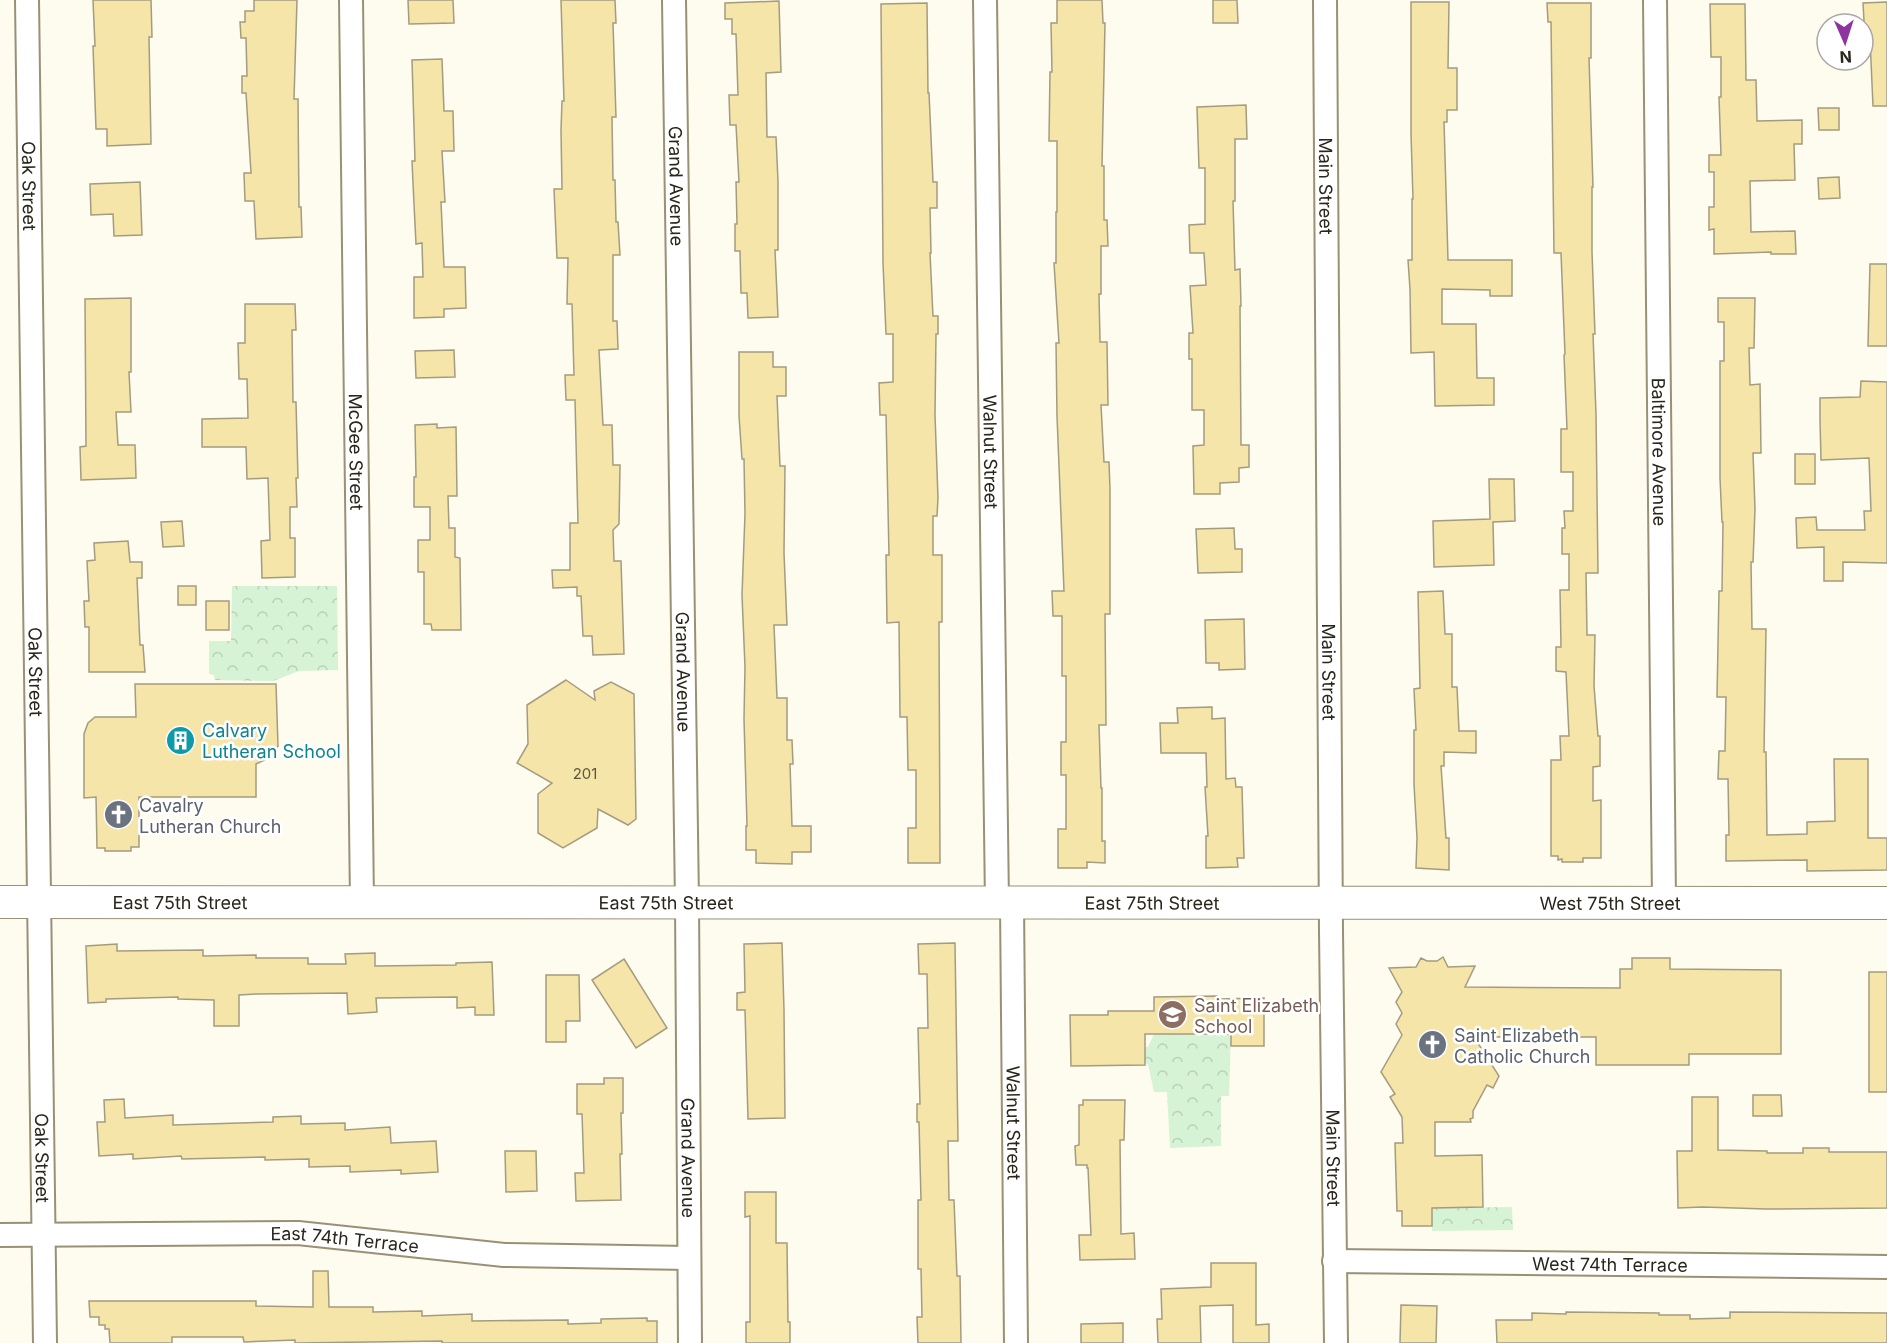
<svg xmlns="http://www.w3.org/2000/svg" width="1887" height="1343" viewBox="0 0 1887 1343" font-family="Inter,sans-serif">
<defs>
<pattern id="park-crowns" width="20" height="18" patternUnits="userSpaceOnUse" patternTransform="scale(1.5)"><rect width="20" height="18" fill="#d6f3d5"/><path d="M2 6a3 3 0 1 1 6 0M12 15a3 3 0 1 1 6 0" fill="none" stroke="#b8d0b6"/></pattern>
</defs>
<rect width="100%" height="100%" fill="#fefbef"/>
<g fill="url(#park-crowns)">
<path d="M232,586h105l1,84 -39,1 -26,10 -58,-1 -1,-5 -5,-1v-33h22z"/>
<path d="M1154,1034h77l-2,62h-8v50l-51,2 -3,-56h-13l-6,-28 -3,-1v-16h3z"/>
<path d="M1512,1207l1,23 -81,1v-23z"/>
</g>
<g fill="#f5e5a9" stroke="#a49c7f" stroke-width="1.5">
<path d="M93,0h58l1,37h-3l2,107 -44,2v-17h-11l-3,-83h2z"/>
<path d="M254,0h43l-3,99h4l1,108h2l1,30 -46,2 -2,-38h-9l-1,-28h7l-5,-80h-4v-17h5l-1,-38h-5l-1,-16h5v-11h9z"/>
<path d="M408,0h45l1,23 -45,1z"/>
<path d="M561,0h54l1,23h-3l3,94h-4l1,63h2l1,42h2l2,33h-7v66h4l1,28 -19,1 4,75h9l1,40h7l-1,59 -6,6 1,31h7l3,93 -31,1 -1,-19h-9l-2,-40h-4v-9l-24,1 -1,-18h18v-47h8l-3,-123h-9l-1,-25h9l-2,-71h-5l1,-46h-11l-3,-69h8l-1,-59 1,-29h2z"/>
<path d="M1057,0h45l1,23h2l-3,143h2v54h3l1,26h-7v48h-2l1,48h7l1,63h-7l3,57h5l1,27v125h-5l1,111h-7l2,63h1v53h3v22l-18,-1v6h-29v-39h8v-54h-5v-33h5v-66h-4v-60h-9l-1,-25h12l-7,-175 -1,-73h3l-5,-80h2v-51h1v-71h-8l1,-69h2l-1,-49h6z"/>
<path d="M1213,0h24l1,23h-25z"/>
<path d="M779,1l2,71 -15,1 1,64h9l2,44v69h-3l3,67 -30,1 -1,-25h-6l-1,-42h-5v-27h2l-1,-42h3l-3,-57h-6l-1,-30h9l-2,-61h-4v-15h-7v-16z"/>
<path d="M1411,2h38l-1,66h9v42h-10v12h-3l4,138h64v36h-22v-6l-48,-1v35h34l1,54h17v27l-59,1 -1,-54 -23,1 -1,-64 -2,-29h4v-61h1l-2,-65z"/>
<path d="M1887,2v104h-14l-3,-67h-5l-2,-36z"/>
<path d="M927,3l1,90h1l4,89h4v26h-7l1,45h-1l3,63h5v18h-2l-1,81 3,83 -1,18h-4v39h9v67h-3l1,241h-32v-35h8v-58h-8l-1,-53h-7l-1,-95 -12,1 -1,-68h3l-3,-140h-6l-1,-32 14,-1v-48h-7l-3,-71 -2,-259z"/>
<path d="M1547,3h44v55h-2l4,129h-1v65l3,82h-2l3,80 2,159h-12l1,62h8l-1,51 4,50h2v30l-7,1v34l8,-1v58h-18v4h-21v-3l-4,1v-4h-7v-96h10l-1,-24h9l-3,-64 -10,-1v-24h5l-1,-57h9v-36h-7v-26h3l-1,-17h9v-39h-12v-43h6l-3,-74 1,-1 -4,-101h-7l-3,-231h-3z"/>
<path d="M1710,4h35l1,76h10l1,41 45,-1v24h-8l1,36 -45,1 1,51 44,-1 1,23h-25v-2l-57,2v-25l-5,1v-23h5v-35h-5v-17h12l-2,-58h2v-40h-10z"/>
<path d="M442,59l2,52h9l1,40h-12l3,51h-4l3,65h21l1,41 -22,1v8l-30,1v-41h9l-1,-34 -6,1 -2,-40 -2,-43h3l-3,-101z"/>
<path d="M1246,105l1,34h-12v62h-2l2,69 5,-1 1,37h-1l1,139h8v22l-10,1v14l-19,1v11h-26l-1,-48 11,-1v-35h-12v-51h-3v-26h4l-3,-47 16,-1 -2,-32h-14l-1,-28 16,-1v-56h-6l-2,-61z"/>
<path d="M1818,108h21v22h-20z"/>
<path d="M1839,177l1,21 -21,1 -1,-21z"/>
<path d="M140,182l2,53 -28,1 -1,-22 -22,1 -1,-31z"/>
<path d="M1870,264h17v82h-19z"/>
<path d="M131,298v74h-2l2,40h-15l2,33h17l1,33 -55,2 -1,-33 6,-1 -1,-147z"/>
<path d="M1718,298h37l-1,50h-5l1,37 10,-1 1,69h-8l2,56 -2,53h-2l1,67h14l-2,123h2l1,83 40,-1v-12l28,-1 -1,-62h34v79h19v32l-80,1v-11l-81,1v-26h3l-1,-56h-10l1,-28h6l1,-54h-9l2,-106h3l1,-69h-1l-2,-44v-117h4v-39h-6z"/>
<path d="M245,304h50l1,26h-4l1,72h3l2,76h-2l1,29h-7v31h5v39l-33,1 -1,-37 9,-1 -2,-62 -21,1 -1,-32h-44v-28l46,-1 -1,-39h-8l-1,-36h7z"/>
<path d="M454,350l1,27 -39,1 -1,-27z"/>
<path d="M739,352h34v15h13v29h-9l3,70h5l-1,87 3,72h-13l3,73h10v42h5l1,24h-3l2,62h19v26h-19v12l-36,-1v-13h-10v-24h1l-3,-107 1,-52 -3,-72 3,-81 -1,-55h-2l-3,-43z"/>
<path d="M1861,381l26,1v181l-44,-1v19h-19v-34l-27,1 -1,-30 20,-1 1,13h48l-1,-19h7l-2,-53 -48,2 -1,-41v-21l40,-1z"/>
<path d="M437,424v4l19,-1 1,69h-9l1,32h6v29l5,1 1,72h-29l-1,-6h-7v-52h-6v-32h12v-33h-16v-30h2l-1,-52z"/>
<rect x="1795" y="454" width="20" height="30"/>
<path d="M1489,479h25l1,42 -22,1 1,43 -60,2 -1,-46 57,-2z"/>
<path d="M182,521l2,25 -21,1 -2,-25z"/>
<path d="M1234,528l1,21h7v23l-44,1 -2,-44z"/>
<path d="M128,541l2,21h12v16h-5l3,67h3l2,27h-56v-45h-4l-1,-26h5l-2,-40 8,-1 -1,-17z"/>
<rect x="178" y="586" width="18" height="19"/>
<path d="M1443,591l2,43h7v53h5l2,44h17v22l-32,-1v14h-3l5,72h3v32l-33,-2 1,-30 -3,-54v-54h2l-2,-41 6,-1 -2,-96z"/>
<rect x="206" y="601" width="23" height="29"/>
<path d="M1244,619l1,50 -26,1v-7h-13l-1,-43z"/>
<path d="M566,680l29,20 -1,-9 17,-9 23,12 2,125 -8,6 -30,-16 -1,19 -34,20 -25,-15v-39l14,-11 -35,-20 11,-19 -1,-39z"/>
<path d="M135,684h141l2,62 -7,11 -15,7v33h-117v50h-8v4h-26v-3h-8l-1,-51 -12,1v-64l4,-11 7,-6h41z"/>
<path d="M1212,707v12l13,-1 1,61 9,-1 1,9h6l2,71h-7l1,9 -32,1v-32h2l-3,-49h2l-1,-34h-45l-1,-30h18l-1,-15z"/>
<path d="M782,943l2,67 1,108 -37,1 -3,-109h-8v-17l8,-1 -1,-48z"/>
<path d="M955,943l3,198h-10l1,59h5l3,76h3l1,67h-43l-1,-26h5l-1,-48h-3v-69h3l-2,-78h-2v-18h3l-2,-76h10l-1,-54h-8l-1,-30z"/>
<path d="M117,944v7l86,-1v6l53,-1v3h52v6h38l-1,-10 30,-1v13l81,-1v-2l36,-1 2,53h-19v-8l-18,1v-11l-81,1 1,14 -29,2 -1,-21 -91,1 -17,1v31h-25v-26l-36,-1v-2l-72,2v3l-18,1 -2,-57z"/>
<path d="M1443,957l5,10 27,-1 -10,21 155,1v-19h12v-11h38v11l111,1v84h-92v11h-93v-28h-122l25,39 -6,12 -6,-3 -14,26v7l-3,1 1,3h-36v34l47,-1 1,52 -51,1v18h-30v-15h-5l-2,-68h8l-1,-26 -12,-20 5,-3 -14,-22 21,-37 -6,-11 6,-11 -6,-11 6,-10 -13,-24 27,-1 5,-9 6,3h10z"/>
<path d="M624,959l43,69 -31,20 -44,-68z"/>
<rect x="1869" y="972" width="18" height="120"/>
<path d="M546,975h33l1,46h-14v21h-20z"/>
<path d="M1217,996v3l47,-1v48h-33v-12h-86v31l-74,1 -1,-51h38v-4h46v-14z"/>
<path d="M604,1078h19v35h-2l1,41h-2l1,46 -45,1 -1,-28h9l-2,-59h-5v-30h27z"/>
<path d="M1753,1095h28l1,21h-29z"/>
<path d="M1692,1097h26v53l49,1v2h36v-5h26v4h58v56l-121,1 -63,-2 -25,1 -1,-57h15z"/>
<path d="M124,1099l1,19 48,-3v10l100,-3v-5l28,-1v8l44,-1v7l45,-3 1,16 45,-2 2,31 -37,2v-4l-51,2v-6l-41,1v-8l-44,1v-3l-83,2 -1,-3 -48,3v-5l-34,2 -2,-34h8l-1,-22z"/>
<path d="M1083,1100h42l-1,40h-4l1,94 13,-1 1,26 -55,1 -1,-25h12l-3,-67h-1v-3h-11l-1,-19 4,-1v-40h4z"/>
<path d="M505,1151h31l1,40 -31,1z"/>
<path d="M745,1192h31v51h11l1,79h2v21h-44v-21h4v-106l-5,1z"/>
<path d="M1211,1263h45v62l13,-1v19h-36v-38l-33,1 1,37h-43l-1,-24h5l-1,-30 50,-2z"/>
<path d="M313,1271h15l1,36h44v5l49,-1v5l50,-2v7l96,-1v4l33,-1v-4l46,-1v3h10v22h-215v-2l-147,2v-3l-51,2 -1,-5h-71v6h-62l-1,-14h-4v-4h-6v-8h-9l-1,-16h167v5l57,1z"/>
<path d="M1401,1305l36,1 -1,37h-36z"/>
<path d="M1566,1312l93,1v2h31v4l40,-1v-6l157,1v30h-390l-1,-23h36v-7l34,1z"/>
<path d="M1123,1323v20h-42v-19z"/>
</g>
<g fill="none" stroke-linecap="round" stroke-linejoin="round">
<defs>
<g id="minor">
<path id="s1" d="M27,0l18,1343"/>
<path id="s2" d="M351,0l11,903"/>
<path id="s3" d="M674,0l13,902 3,441"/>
<path id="s4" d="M985,0l12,903"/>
<path id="s5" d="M1325,0l6,931 5,412"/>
<path id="s6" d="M1655,0l9,902"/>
<path id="s7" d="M1012,903l4,440"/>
<path id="s8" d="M0,1235l298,-2 206,22 185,3"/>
<path id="s9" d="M1334,1261l553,6"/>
</g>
<g id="secondary">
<path id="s10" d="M0,902l1887,1"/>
</g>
</defs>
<use href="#minor" stroke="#999175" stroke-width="26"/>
<use href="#secondary" stroke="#999175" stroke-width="34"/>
<use href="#minor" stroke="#fff" stroke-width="22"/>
<use href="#secondary" stroke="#fff" stroke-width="32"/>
</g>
<defs>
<symbol id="building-disc" viewBox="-11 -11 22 22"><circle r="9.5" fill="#0f9aa8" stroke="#fff"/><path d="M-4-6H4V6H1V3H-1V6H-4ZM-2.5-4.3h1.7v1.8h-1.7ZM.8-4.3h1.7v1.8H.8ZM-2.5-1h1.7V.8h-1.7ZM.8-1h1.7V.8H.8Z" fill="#fff"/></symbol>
<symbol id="church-disc" viewBox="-11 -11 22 22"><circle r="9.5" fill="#6b7280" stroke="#fff"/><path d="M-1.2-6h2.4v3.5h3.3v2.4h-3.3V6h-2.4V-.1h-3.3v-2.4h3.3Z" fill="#fff"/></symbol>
<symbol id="school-disc" viewBox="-11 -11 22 22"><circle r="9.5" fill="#8d6e63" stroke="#fff"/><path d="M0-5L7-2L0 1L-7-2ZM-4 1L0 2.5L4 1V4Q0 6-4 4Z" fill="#fff"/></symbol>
</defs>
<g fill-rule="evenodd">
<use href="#building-disc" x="164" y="724" width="33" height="33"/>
<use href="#church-disc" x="102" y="798" width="33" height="33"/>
<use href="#school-disc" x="1156" y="998" width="33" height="33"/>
<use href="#church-disc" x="1416" y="1028" width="33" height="33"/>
</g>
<g text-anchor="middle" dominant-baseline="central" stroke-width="5" stroke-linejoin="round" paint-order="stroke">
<g font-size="15" fill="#5d563e">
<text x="585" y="773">201</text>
</g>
<g font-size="18" fill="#2a261b" stroke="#fff">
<text stroke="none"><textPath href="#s1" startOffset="186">Oak Street</textPath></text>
<text stroke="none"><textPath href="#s3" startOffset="186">Grand Avenue</textPath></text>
<text stroke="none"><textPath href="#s5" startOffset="186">Main Street</textPath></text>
<text stroke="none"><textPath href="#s2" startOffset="452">McGee Street</textPath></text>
<text stroke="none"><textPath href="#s4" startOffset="452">Walnut Street</textPath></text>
<text stroke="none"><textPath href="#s6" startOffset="452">Baltimore Avenue</textPath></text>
<text stroke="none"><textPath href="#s1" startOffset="672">Oak Street</textPath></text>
<text stroke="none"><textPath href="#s3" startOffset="672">Grand Avenue</textPath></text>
<text stroke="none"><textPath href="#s5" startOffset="672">Main Street</textPath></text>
<text stroke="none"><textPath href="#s10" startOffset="180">East 75th Street</textPath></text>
<text stroke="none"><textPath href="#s10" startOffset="1610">West 75th Street</textPath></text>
<text stroke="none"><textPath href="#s10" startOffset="666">East 75th Street</textPath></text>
<text stroke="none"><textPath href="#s10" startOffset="1152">East 75th Street</textPath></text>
<text stroke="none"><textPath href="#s7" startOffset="220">Walnut Street</textPath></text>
<text stroke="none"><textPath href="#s1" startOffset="1158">Oak Street</textPath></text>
<text stroke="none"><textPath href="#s3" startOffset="1158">Grand Avenue</textPath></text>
<text stroke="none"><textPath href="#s5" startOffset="1158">Main Street</textPath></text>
<text stroke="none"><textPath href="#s8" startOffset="345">East 74th Terrace</textPath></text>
<text stroke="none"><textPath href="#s9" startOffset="276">West 74th Terrace</textPath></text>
</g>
<g font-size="18" fill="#0d838f" stroke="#fff" text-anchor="start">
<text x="202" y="730">Calvary<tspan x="202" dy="21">Lutheran School</tspan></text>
</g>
<g font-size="18" fill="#5b616d" stroke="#fff" text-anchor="start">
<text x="139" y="805">Cavalry<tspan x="139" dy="21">Lutheran Church</tspan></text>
<text x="1454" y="1035">Saint Elizabeth<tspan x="1454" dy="21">Catholic Church</tspan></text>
</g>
<g font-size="18" fill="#785e54" stroke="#fff" text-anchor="start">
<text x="1194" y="1005">Saint Elizabeth<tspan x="1194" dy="21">School</tspan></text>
</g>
</g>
<g transform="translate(1845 42) rotate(177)"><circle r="28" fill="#ffffff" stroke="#aaa8a4" stroke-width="1.5"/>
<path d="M0-4.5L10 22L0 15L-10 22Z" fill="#8e349f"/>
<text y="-9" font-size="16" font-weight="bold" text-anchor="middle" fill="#2a261b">N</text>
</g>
</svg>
